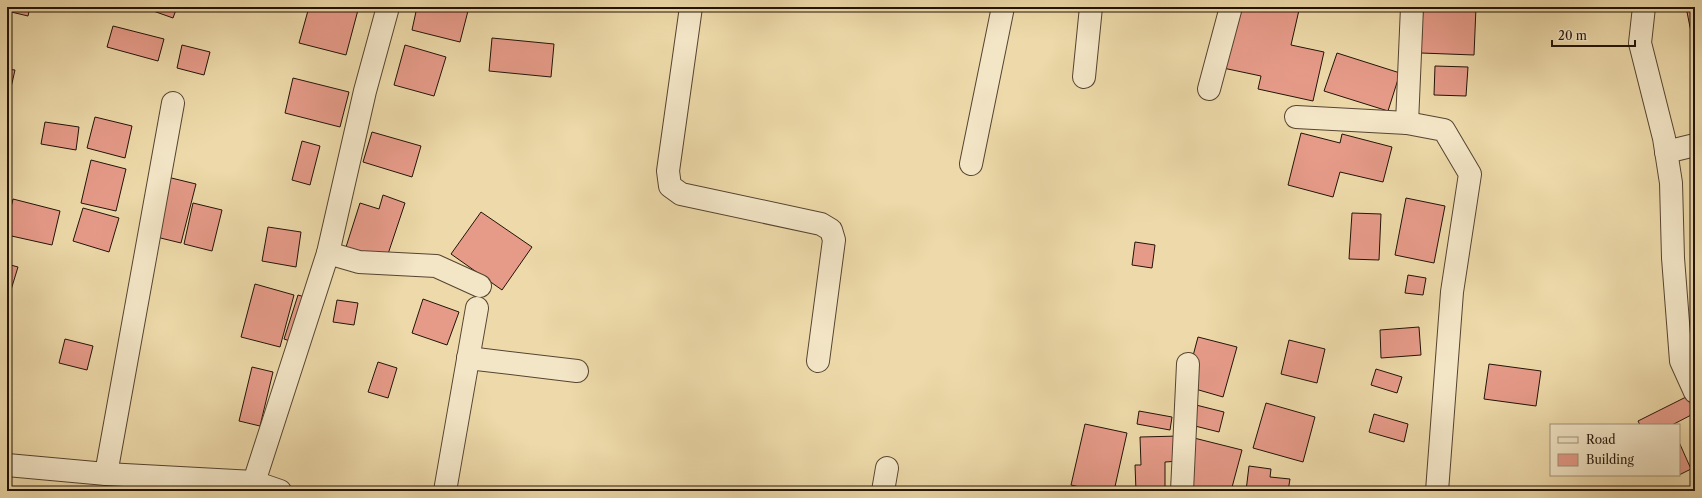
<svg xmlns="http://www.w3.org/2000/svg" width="1702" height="498" viewBox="0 0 1702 498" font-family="'Libre Caslon Text',serif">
<rect width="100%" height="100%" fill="#edd9a9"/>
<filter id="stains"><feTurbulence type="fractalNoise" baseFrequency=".005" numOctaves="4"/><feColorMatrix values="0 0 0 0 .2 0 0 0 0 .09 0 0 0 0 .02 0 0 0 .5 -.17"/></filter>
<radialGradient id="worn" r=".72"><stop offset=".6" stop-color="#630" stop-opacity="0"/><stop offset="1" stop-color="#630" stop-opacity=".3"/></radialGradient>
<g fill="#e69b89" stroke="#221307">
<path d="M7,7h23l-2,9 -21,-5z"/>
<path d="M142,7h35l-4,11z"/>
<path d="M309,7h35l14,3 -12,45 -47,-12z"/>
<path d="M417,7h52l-9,35 -48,-12z"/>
<path d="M1236,7h49l14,3 -8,35 33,7 -11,49 -55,-12 3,-13 -38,-8z"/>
<path d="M1423,7h53l-2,48 -53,-2z"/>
<path d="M1686,7h9v42l-5,-22z"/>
<path d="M113,26l51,13 -6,22 -51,-14z"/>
<path d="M492,38l62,6 -3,33 -62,-6z"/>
<path d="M182,45l28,7 -6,23 -27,-7z"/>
<path d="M405,45l41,12 -12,39 -40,-11z"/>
<path d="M1337,53l63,20 -12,38 -64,-20z"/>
<path d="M1435,66l33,1 -2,29 -32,-1z"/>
<path d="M7,69l8,1 -8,35z"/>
<path d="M293,78l56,14 -9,35 -55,-14z"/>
<path d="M95,117l37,9 -7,32 -38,-10z"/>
<path d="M45,122l34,5 -3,23 -35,-6z"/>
<path d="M372,132l49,14 -9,31 -49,-15z"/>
<path d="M1301,133l39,10 2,-9 50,13 -9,35 -43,-10 -7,25 -45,-12z"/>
<path d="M302,141l18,5 -10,39 -18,-5z"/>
<path d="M91,160l35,9 -10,42 -35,-8z"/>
<path d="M155,174l41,10 -15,59 -41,-10z"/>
<path d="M383,195l22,8 -19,57 -40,-13 14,-44 19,6z"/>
<path d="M1406,198l39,8 -11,57 -39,-8z"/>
<path d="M13,199l47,12 -8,34 -45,-10v-10z"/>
<path d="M193,203l29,7 -10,41 -28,-7z"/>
<path d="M83,208l36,10 -10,34 -36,-11z"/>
<path d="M481,212l51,35 -30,43 -51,-36z"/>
<path d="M1352,213l29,1 -2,46 -30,-1z"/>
<path d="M268,227l33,5 -5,35 -34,-6z"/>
<path d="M1135,242l20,3 -3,23 -20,-3z"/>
<path d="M7,264l11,3 -11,36z"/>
<path d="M1408,275l18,3 -3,17 -18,-2z"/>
<path d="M255,284l39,11 -14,52 -39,-10z"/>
<path d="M298,295l10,3 -15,44 -9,-3z"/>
<path d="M423,299l36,13 -12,33 -35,-12z"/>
<path d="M337,300l21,3 -4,22 -21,-3z"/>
<path d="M1419,327l2,28 -40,3 -1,-28z"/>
<path d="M1198,337l39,10 -14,50 -38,-11z"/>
<path d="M65,339l28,7 -6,24 -28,-7z"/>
<path d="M1289,340l36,9 -8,34 -36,-9z"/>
<path d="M378,362l19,6 -9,30 -20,-6z"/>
<path d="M1489,364l52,7 -5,35 -52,-7z"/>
<path d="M252,367l21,5 -13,54 -21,-5z"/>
<path d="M1376,369l26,8 -5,16 -26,-8z"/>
<path d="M1692,394l3,7v12l-23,12h-32l-2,-4z"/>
<path d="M1266,403l49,14 -12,45 -50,-14z"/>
<path d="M1196,405l28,7 -5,20 -28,-7z"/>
<path d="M1139,411l33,6 -2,13 -33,-6z"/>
<path d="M1374,414l34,10 -4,18 -35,-10z"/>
<path d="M1085,424l42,9 -13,58h-17l-26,-6z"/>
<path d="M1180,436v25l-15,1v29h-29l-1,-26h6l-1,-28z"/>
<path d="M1194,438l48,12 -11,41h-42z"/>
<path d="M1679,442l12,27 -12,6z"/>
<path d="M1249,466l22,3 -1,8 20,2 -2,12h-42z"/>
</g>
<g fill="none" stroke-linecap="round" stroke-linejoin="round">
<defs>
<g id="street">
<path d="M691,7l-23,164 2,15 11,8 140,30 10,6 3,10 -16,121"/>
<path d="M1644,7l-4,36 24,95 7,45 2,75 8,103 14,31"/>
<path d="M1084,77l7,-70"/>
<path d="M1209,89l22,-82"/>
<path d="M1296,117l111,6 37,7 26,44 -18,118 -15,199"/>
<path d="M1407,123l5,-116"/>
<path d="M1666,152l29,-7"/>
<path d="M971,164l32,-157"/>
<path d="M328,253l31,9 77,4 44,20"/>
<path d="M468,358l109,13"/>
<path d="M7,465l99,9 148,8 26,9"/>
<path d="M106,474l67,-371"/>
<path d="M254,482l74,-229 37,-162 23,-84"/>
<path d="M445,491l32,-183"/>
<path d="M883,491l4,-23"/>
<path d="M1182,491l6,-127"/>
</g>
</defs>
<use href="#street" stroke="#554430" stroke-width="24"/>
<use href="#street" stroke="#f3e6c7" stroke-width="22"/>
</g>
<rect width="1702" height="498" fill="none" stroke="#edd9a9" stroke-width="24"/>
<rect x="8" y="8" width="1686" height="482" fill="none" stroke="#221307" stroke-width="2"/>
<rect x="12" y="12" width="1678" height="474" fill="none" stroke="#221307"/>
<rect x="1550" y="424" width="130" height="52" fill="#f3e6c7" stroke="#9f927a"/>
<rect x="1558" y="437" width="20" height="6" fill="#f3e6c7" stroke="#9f927a"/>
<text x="1586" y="444" font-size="12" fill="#221307">Road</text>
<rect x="1558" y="454" width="20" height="12" fill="#e69b89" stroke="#9f927a"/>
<text x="1586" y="464" font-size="12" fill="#221307">Building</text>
<path d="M1552 40v6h83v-6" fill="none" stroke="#221307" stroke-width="2"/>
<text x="1558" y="40" font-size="12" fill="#221307" stroke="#f3e6c7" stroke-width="3" paint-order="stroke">20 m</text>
<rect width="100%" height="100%" filter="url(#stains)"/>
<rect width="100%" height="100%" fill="url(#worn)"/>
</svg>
